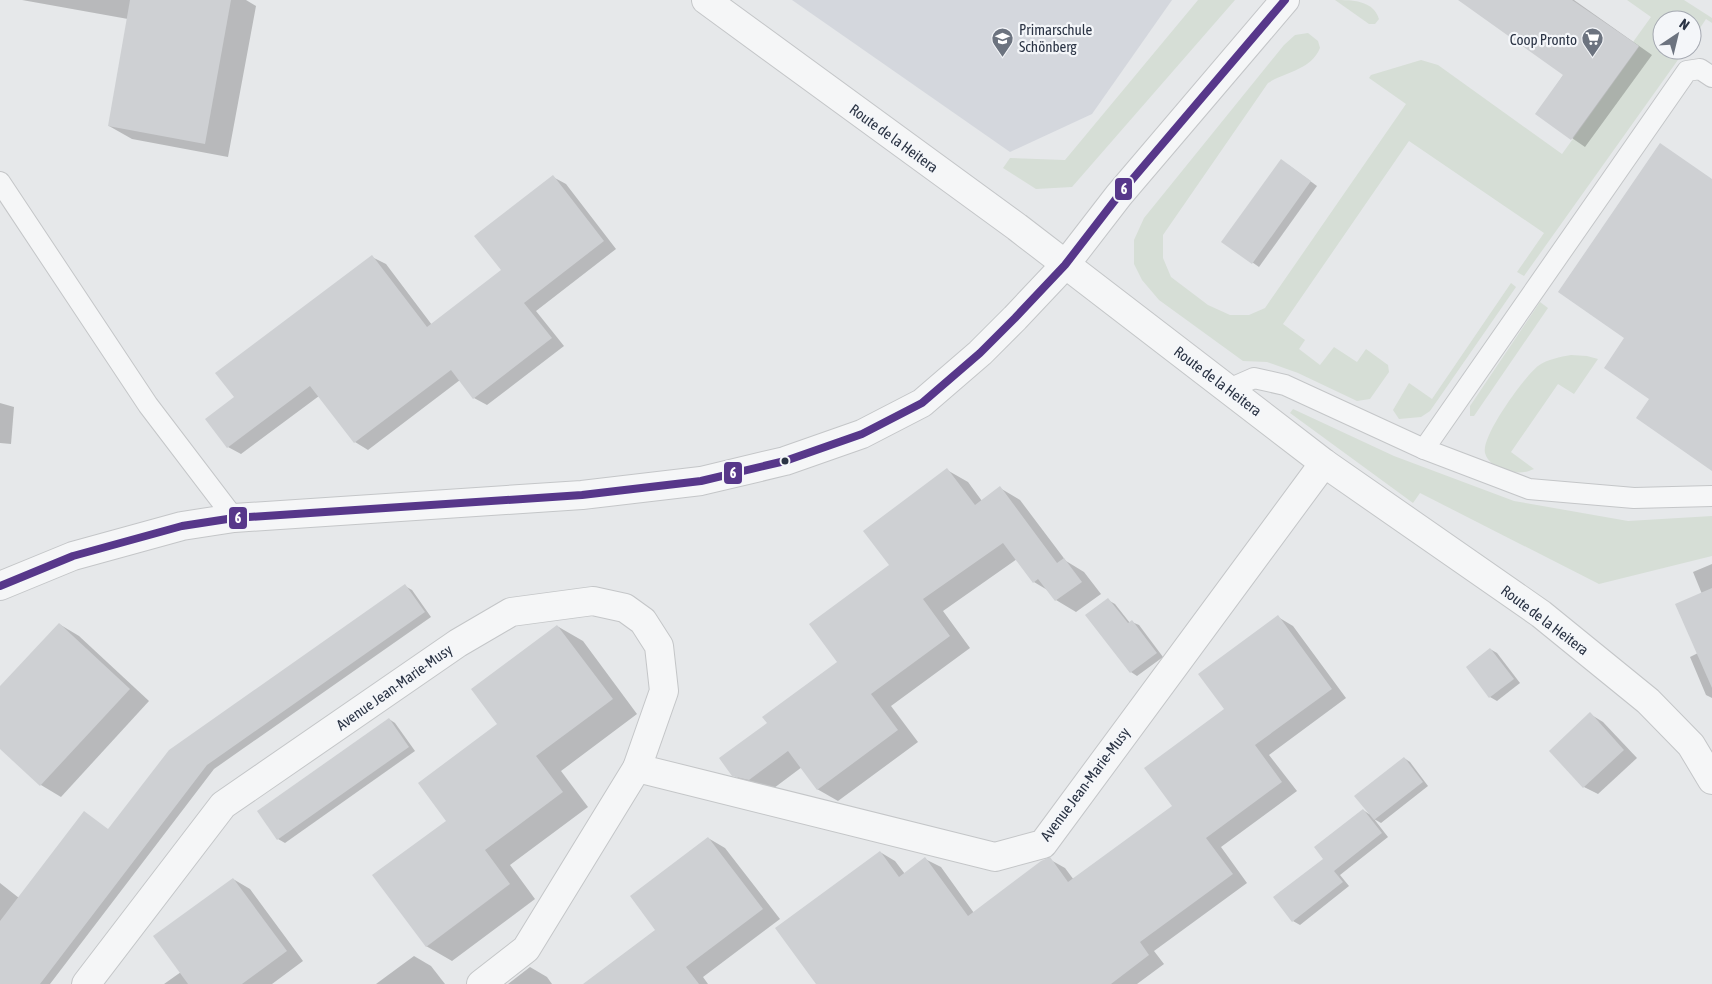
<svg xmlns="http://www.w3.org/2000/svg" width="1712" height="984" viewBox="0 0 1712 984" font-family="'Asap Condensed',sans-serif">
<rect width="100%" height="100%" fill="#e6e8ea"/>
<path fill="#d4d7dd" d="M792,0h380l-80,114 -82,38z"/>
<g fill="#d6ded6">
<path d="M1198,0h37l-163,187 -36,2 -33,-21 7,-10 55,2z"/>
<path d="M1335,0c17,0 38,0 44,19l-4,5h-6z"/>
<path d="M1627,0h57l28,18v5l-6,-4 -14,21v-20h-30v30h23l-161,226 -7,-4 27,-39 -135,-92 -126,183 22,16 -6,9 21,16 14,-18 23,15 9,-13 22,16 1,7 -19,27 -13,2 -59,-28 -31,-11 -24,-1 -84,-61 -17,-20 -8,-16v-24l10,-22 140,-173 11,-10 13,-2 10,8 2,7c-9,22 -33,23 -52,35l-105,152v23l8,19 37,28 22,10h19l16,-7 141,-204 -37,-26 2,-3 50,-15 17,5 124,89 77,-107 -6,-5 18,-25z"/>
<path d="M1511,283l5,4 -86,124 -9,6 -22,2 -6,-9 16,-27 23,16z"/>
<path d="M1540,302l8,6 -74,108h-4v-10z"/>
<path d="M1571,355l16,1 11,3 -24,35 -16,-10 -47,68 23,17c-11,5 -19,4 -30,1 -8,-2 -17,-9 -19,-17 -4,-17 40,-77 53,-87 10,-7 22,-9 33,-11z"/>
<path d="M1293,409l101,47 120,45 114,20 84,-5v40l-113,28 -179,-91 -7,10 -123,-90z"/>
</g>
<g fill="#0003">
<path d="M22,0h224l10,6 -28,151 -96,-18 -23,-13 19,-107z"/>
<path d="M1466,0h108l78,55 -67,92 -48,-33 27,-40z"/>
<path d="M1287,164l30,22 -58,81 -36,-25z"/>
<path d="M553,177l13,7 50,65 -80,62 28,35 -77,59 -13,-7 -14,-18 -92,70 -13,-8 -36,-46 -78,58 -13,-7 7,-49 137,-141 14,7 46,61 71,-54z"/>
<path d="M0,403l14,4 -3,37 -11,-1z"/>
<path d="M947,470l21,12 14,19 18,-13 20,12 46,61 18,11 17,22 -25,18 -20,-12 -7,-9 -15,-9 -17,-23 -74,52 27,37 -79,58 27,36 -80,59 -21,-12 -15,-22 -32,24 -16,-4 -21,-12 36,-52 70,-60 52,-97z"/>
<path d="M1712,564v134l-6,-3 -16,-38 8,-4 4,-59 -9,-22z"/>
<path d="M405,586l7,4 19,27 -217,152 -164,215h-50v-101l19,15 90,-68z"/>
<path d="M1108,600l7,4 15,19 2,-1 7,3 24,32 -26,19 -6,-4z"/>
<path d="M1278,617l15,9 53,72 -77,57 28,36 -76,56 26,36 -93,68 10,13 -27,20h-317l60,-132 15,9 10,13 20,-15 16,8 33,46 75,-54 16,9 9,12 100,-74z"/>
<path d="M59,624l20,12 70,65 -88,96 -20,-12 -41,-38v-59z"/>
<path d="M557,626l26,15 54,73 -76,57 27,36 -78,58 25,34 -83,62 -26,-15 21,-125 52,-97z"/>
<path d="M1490,649l7,4 23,30 -23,18 -7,-4 -23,-30z"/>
<path d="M1590,714l13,8 34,36 -39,36 -14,-7z"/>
<path d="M389,719l6,4 20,28 -130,92 -7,-4 -19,-28z"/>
<path d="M1404,758l6,4 18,24 -47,37 -7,-4 14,18 -48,38 9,11 -49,39 -7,-4 32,-62 38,-49 6,4z"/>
<path d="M708,838l17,10 55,71 -77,58 5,7h-122l71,-54z"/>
<path d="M233,879l17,10 53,72 -31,23h-108l17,-12z"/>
<path d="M414,956l17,10 14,18h-69z"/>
<path d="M530,967l17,10 5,7h-44z"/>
</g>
<g fill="#ced0d3">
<path d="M130,0h101l-26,144 -97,-18z"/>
<path d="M1458,0h114l67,46 -68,94 -36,-26 28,-39z"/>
<path d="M1660,143l52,36v292l-76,-53 13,-19 -45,-31 20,-30 -66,-46z"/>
<path d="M1281,159l30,22 -59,83 -31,-22z"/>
<path d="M553,175l51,66 -80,62 28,35 -79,61 -22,-29 -97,73 -44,-57 -83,62 -22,-29 29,-22 -19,-24 157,-118 55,72 74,-57 -27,-34z"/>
<path d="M947,468l28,37 25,-19 57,77 7,-5 18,24 -27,19 -17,-22 -5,4 -30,-40 -80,56 27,37 -79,58 27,36 -81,60 -29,-39 -39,29 -17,-4 -13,-18 48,-35 -5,-6 75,-55 -28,-38 80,-59 -26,-34z"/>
<path d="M405,584l20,28 -218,153 -167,219h-40v-63l84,-110 24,18 61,-79z"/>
<path d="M1712,588v100l-37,-84z"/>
<path d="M1108,598l20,25 4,-3 25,33 -27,20 -45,-58z"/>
<path d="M1278,615l54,74 -77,56 27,37 -76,56 27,36 -93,68 9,13 -38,29h-295l-41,-56 105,-77 19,26 26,-20 43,59 73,-55 9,-4 18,25 104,-76 -28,-38 80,-59 -26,-35z"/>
<path d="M59,623l71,66 -90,97 -40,-37v-63z"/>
<path d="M557,625l56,74 -77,57 27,36 -78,58 25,34 -84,63 -54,-72 74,-54 -28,-38 79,-59 -26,-35z"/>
<path d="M1490,648l24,31 -25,19 -23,-31z"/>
<path d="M1590,712l34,38 -41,38 -34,-37z"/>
<path d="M389,718l20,29 -132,93 -20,-29z"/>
<path d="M1404,757l19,25 -49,38 -20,-24z"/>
<path d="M1363,809l19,24 -48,38 9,11 -51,40 -19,-25 50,-38 -9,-12z"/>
<path d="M708,837l55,72 -77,58 13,17h-116l72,-54 -25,-34z"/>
<path d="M233,878l54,73 -45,33h-54l-35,-48z"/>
</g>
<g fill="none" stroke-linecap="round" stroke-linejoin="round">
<defs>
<g id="lane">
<path d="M0,182l148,223 86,113"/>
<path d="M1229,389l25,-11 31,7 139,64 105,40 105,9 78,-2"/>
<path d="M1424,449l263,-378 13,-2 12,8"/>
</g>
<g id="street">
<path d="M706,0l311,227 307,236 217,151 107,87 43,44 21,35"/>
<path d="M0,586l73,-30 109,-30 52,-8 348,-23 119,-14 84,-20 77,-27 60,-31 58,-50 35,-35 50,-53 54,-70 166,-195"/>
<path d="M86,984l137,-179 235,-162 53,-31 82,-11 32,7 18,13 16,25 5,45 -27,77"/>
<path d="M481,984l45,-35 111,-181 358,89 48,-13 281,-381"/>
</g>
</defs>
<use href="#lane" stroke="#c4c6c8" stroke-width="22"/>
<use href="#street" stroke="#c4c6c8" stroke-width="30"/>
<use href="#lane" stroke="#f5f6f7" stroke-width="20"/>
<use href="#street" stroke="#f5f6f7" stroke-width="28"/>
<defs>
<path id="bus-1" d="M0,586l73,-30 109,-30 52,-8 348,-23 119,-14 84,-20 77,-27 60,-31 58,-50 35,-35 50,-53 54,-70 166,-195"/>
</defs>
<use href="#bus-1" stroke="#f4f6f9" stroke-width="11"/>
<use href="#bus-1" stroke="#57378a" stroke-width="8"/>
</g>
<defs>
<symbol id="school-pin" viewBox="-11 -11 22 30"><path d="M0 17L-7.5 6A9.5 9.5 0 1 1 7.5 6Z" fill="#6c737f" stroke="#f4f6f9"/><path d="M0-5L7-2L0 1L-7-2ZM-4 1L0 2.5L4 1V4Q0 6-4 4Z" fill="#fff"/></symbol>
<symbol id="supermarket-pin" viewBox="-11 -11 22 30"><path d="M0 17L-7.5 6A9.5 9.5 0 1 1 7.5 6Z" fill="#6c737f" stroke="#f4f6f9"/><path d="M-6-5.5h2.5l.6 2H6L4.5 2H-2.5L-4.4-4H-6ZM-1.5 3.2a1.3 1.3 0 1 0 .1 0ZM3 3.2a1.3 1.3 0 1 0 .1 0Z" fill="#fff"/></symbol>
</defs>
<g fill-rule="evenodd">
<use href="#school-pin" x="990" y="26" width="25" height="34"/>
<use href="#supermarket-pin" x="1580" y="26" width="25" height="34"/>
</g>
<circle fill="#2b3445" stroke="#f4f6f9" stroke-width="2" cx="785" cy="461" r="4.5"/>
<g text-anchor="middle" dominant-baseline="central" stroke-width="4.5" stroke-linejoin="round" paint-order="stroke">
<g font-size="15" fill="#2b3445" stroke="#f4f6f9" text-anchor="start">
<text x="1019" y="29">Primarschule<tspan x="1019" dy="17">Schönberg</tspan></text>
<text x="1577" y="39" text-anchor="end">Coop Pronto</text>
</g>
<g font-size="15" fill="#2b3445" stroke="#f4f6f9">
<text transform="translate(894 138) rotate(36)">Route de la Heitera</text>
<text transform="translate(1218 381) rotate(37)">Route de la Heitera</text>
<text transform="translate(1545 620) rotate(37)">Route de la Heitera</text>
<text transform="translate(394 687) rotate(-35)">Avenue Jean-Marie-Musy</text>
<text transform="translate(1085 784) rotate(-53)">Avenue Jean-Marie-Musy</text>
</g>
</g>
<g stroke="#f4f6f9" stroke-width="2">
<rect x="1114" y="177" width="19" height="24" rx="5" fill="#57378a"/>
<rect x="723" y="461" width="20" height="24" rx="5" fill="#57378a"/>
<rect x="228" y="506" width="20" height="24" rx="5" fill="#57378a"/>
</g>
<g font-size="14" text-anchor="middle" font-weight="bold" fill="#fff">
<text x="1124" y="194">6</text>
<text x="733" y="478">6</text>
<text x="238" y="523">6</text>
</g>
<g transform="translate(1677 35) rotate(35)"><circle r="24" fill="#f4f6f9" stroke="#a4a8b1"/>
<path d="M0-4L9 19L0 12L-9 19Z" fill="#6c737f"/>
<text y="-8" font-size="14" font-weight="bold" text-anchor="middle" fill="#2b3445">N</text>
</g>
</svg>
